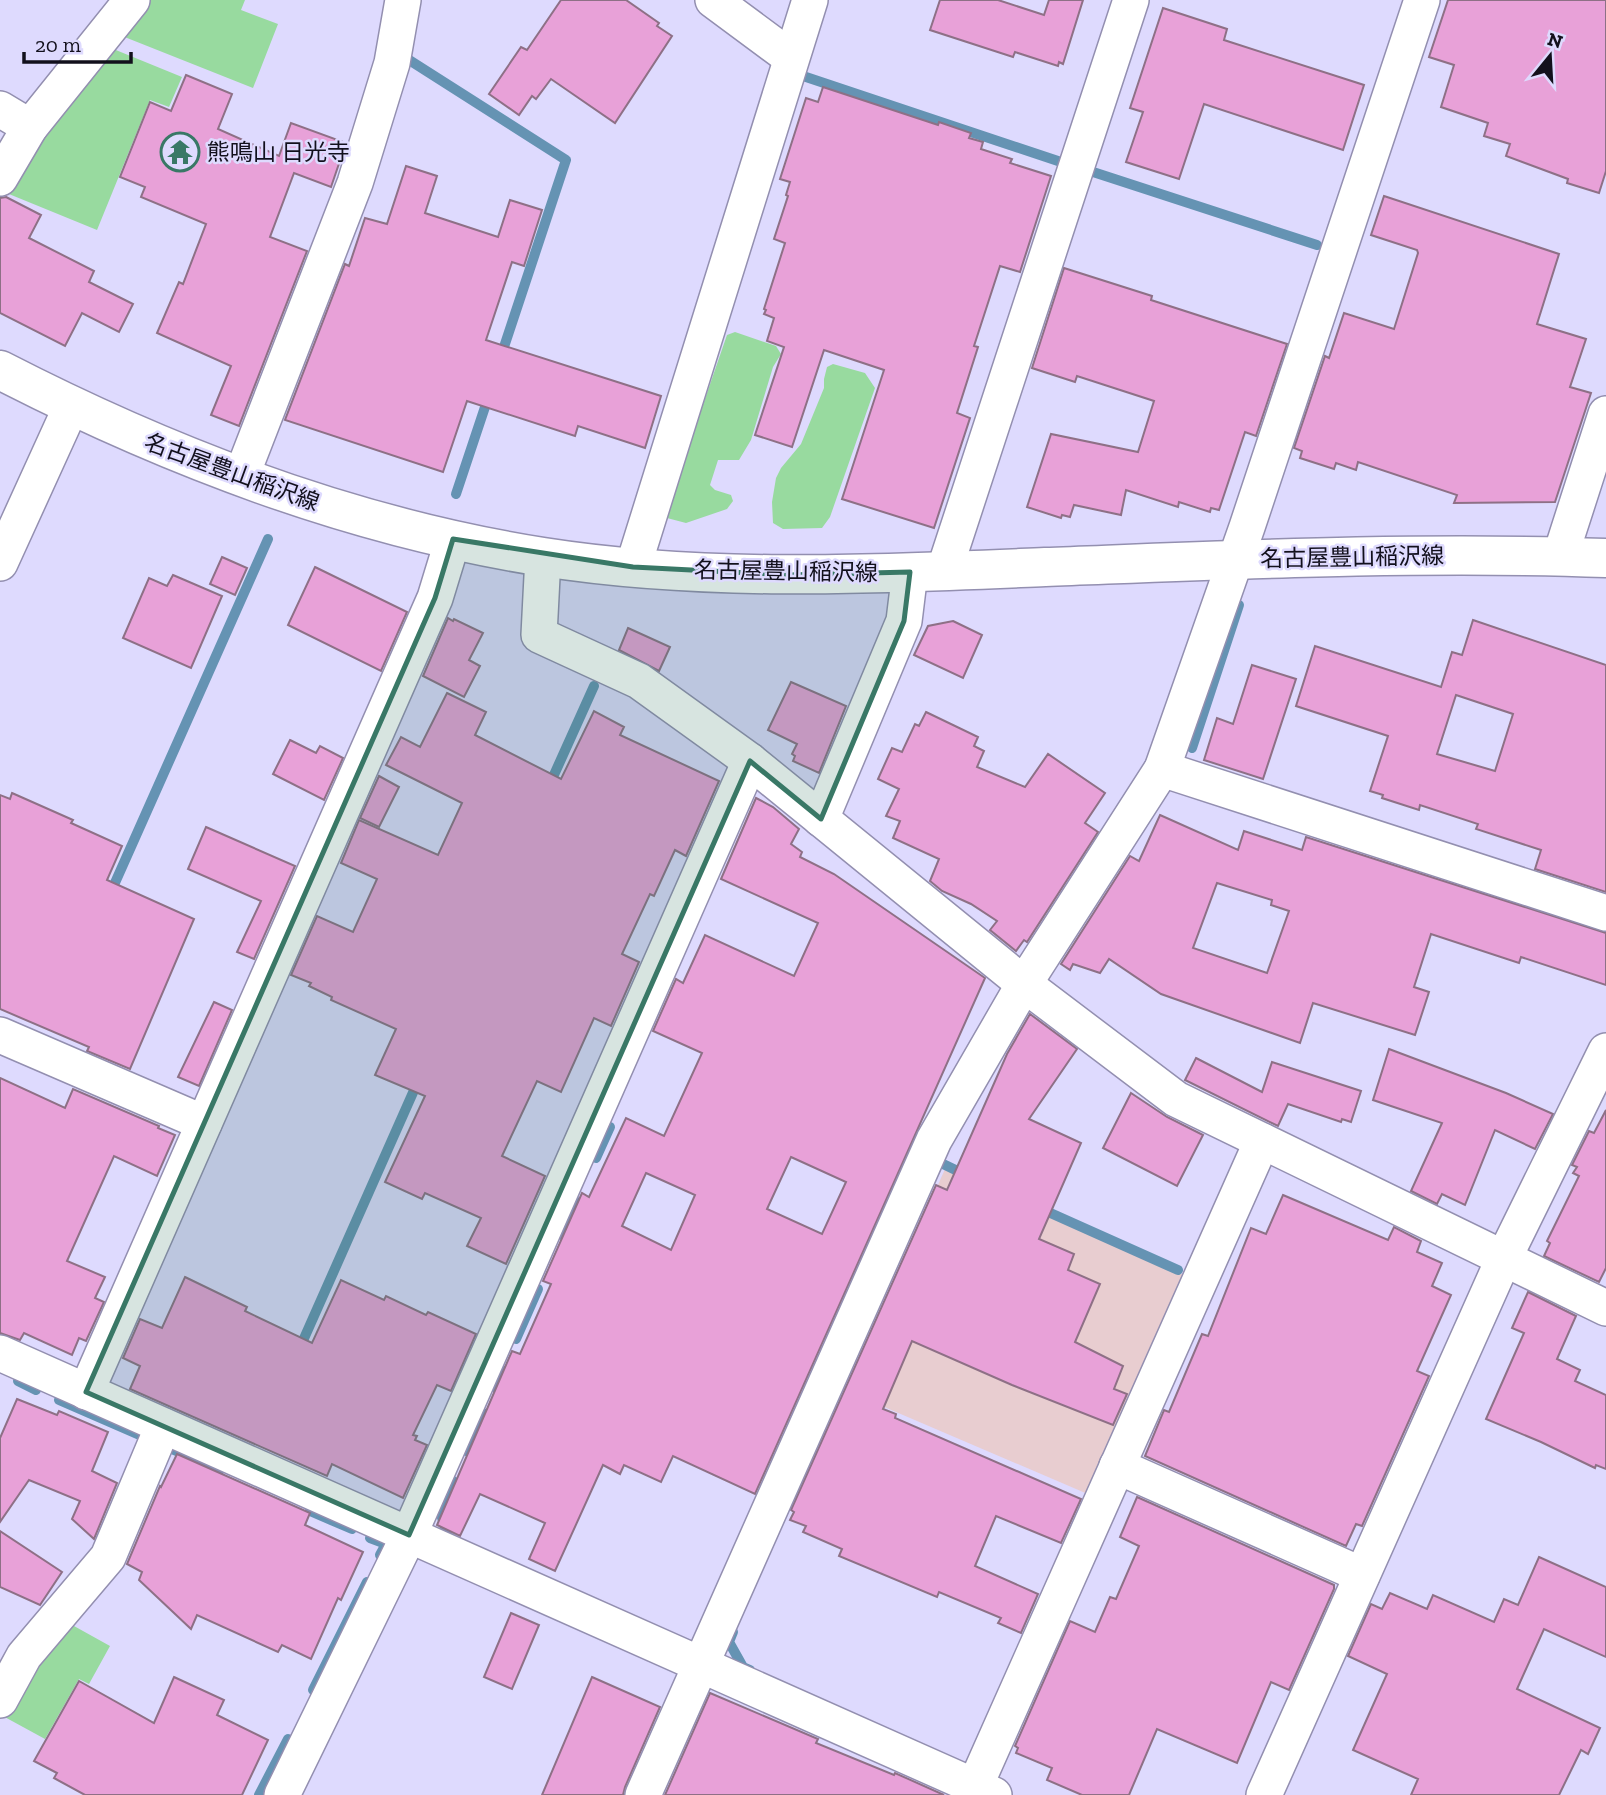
<svg xmlns="http://www.w3.org/2000/svg" width="1606" height="1795" viewBox="0 0 1606 1795" font-family="'Zilla Slab','Noto Sans JP',serif">
<rect width="100%" height="100%" fill="#dedafe"/>
<path fill="#e8cdd0" d="M945,1169l241,107 -96,219 -243,-104z"/>
<g fill="#98da9f">
<path d="M145,0h100l-4,10 37,14 -25,64 -136,-54z"/>
<path d="M106,46l76,31 -13,30 -19,-7 -53,130 -93,-38z"/>
<path d="M735,332l41,14 5,8 -8,13 -22,73 -12,20h-21l-8,25 5,5 16,5 2,6 -6,8 -41,14 -19,-5v-9l60,-174z"/>
<path d="M833,364l32,9 10,15 -45,129 -8,11 -39,1 -10,-6 -1,-21 4,-24 5,-10 20,-24 23,-56v-9l3,-12z"/>
<path d="M65,1621l45,25 -21,38 -10,-5 -34,60 -44,-24z"/>
</g>
<g fill="none" stroke-linecap="round" stroke-linejoin="round">
<g stroke="#6593b3" stroke-width="10">
<path d="M406,58l160,102 -66,199"/>
<path d="M803,76l255,85"/>
<path d="M1090,171l227,74"/>
<path d="M456,494l33,-99"/>
<path d="M1192,748l47,-143"/>
<path d="M549,786l45,-100"/>
<path d="M110,894l158,-355"/>
<path d="M596,1158l14,-31"/>
<path d="M941,1163l27,13"/>
<path d="M1037,1207l141,63"/>
<path d="M562,1235l15,-33"/>
<path d="M516,1339l22,-50"/>
<path d="M298,1352l121,-273"/>
<path d="M18,1381l18,9"/>
<path d="M494,1387l8,-17"/>
<path d="M59,1400l161,70"/>
<path d="M466,1451l17,-38"/>
<path d="M453,1481l-13,29 7,26 7,4"/>
<path d="M310,1511l42,18"/>
<path d="M370,1538l16,6 -6,11"/>
<path d="M733,1632l-4,10 14,25 7,3"/>
<path d="M313,1690l54,-108"/>
<path d="M259,1795l29,-56"/>
</g>
</g>
<g fill="#e8a1d8" stroke="#8e7086" stroke-width="2" fill-rule="evenodd">
<path d="M561,0h65l33,23 -2,3 15,10 -57,87 -64,-44 -15,20 -4,-3 -13,19 -30,-21 32,-47 6,3z"/>
<path d="M940,0h58l46,15 5,-15h34l-20,64 -4,-2 -1,4 -43,-14 -2,5 -83,-27z"/>
<path d="M1448,0h158v171l-7,22 -32,-10 1,-4 -62,-23 4,-12 -26,-8 4,-13 -47,-16 13,-42 -25,-8z"/>
<path d="M1163,8l64,21 -3,11 140,45 -21,65 -139,-46 -25,75 -53,-17 17,-50 -13,-4z"/>
<path d="M186,75l46,19 -14,35 61,27 12,-33 55,20 -15,44 -37,-14 -24,64 37,14 -68,175 -28,-11 20,-49 -74,-33 22,-51 4,2 23,-60 -65,-27 4,-10 -25,-10 30,-75 21,9z"/>
<path d="M823,87l115,38 1,-3 32,11 -2,5 14,4 -2,7 31,10 -2,4 41,13 -31,96 -20,-6 -26,80 4,1 -21,66 13,5 -36,110 -92,-29 42,-129 -60,-20 -32,97 -37,-12 29,-88 -17,-6 7,-23 -10,-4 2,-4 -2,-1 21,-66 -11,-4 14,-43 -2,-1 4,-13 -10,-3 26,-81 12,4z"/>
<path d="M406,166l31,10 -12,37 73,24 12,-37 32,10 -18,56 -12,-4 -26,78 175,56 -16,52 -67,-22 -3,10 -108,-35 -24,71 -158,-52 60,-156 4,2 16,-48 22,6z"/>
<path d="M1384,196l175,58 -22,70 49,15 -16,48 21,6 -36,109 -101,1 3,-8 -99,-33 -2,8 -20,-7 -2,6 -34,-11 2,-7 -8,-3 31,-92 4,2 15,-45 50,16 24,-76 -1,-3 -46,-15z"/>
<path d="M6,197l35,18 -12,23 65,33 -5,11 44,22 -14,28 -37,-19 -17,33 -65,-33v-115z"/>
<path d="M1064,268l88,28 -1,4 136,44 -31,92 -11,-4 -26,78 -8,-2 -1,4 -31,-10 -1,5 -52,-17 -5,25 -47,-10 -4,12 -8,-2 -1,3 -34,-11 24,-73 87,18 16,-51 -77,-25 -2,6 -43,-14z"/>
<path d="M222,557l25,11 -12,27 -25,-11z"/>
<path d="M315,567l92,45 -26,59 -93,-46z"/>
<path d="M173,575l49,21 -31,72 -68,-30 26,-60 18,8z"/>
<path d="M448,618l5,3 1,-2 29,14 -14,27 11,6 -16,31 -41,-21z"/>
<path d="M1473,620l133,45v227l-71,-23 6,-19 -65,-21 2,-5 -58,-19 -1,5 -37,-12 1,-3 -13,-4 18,-55 -92,-30 19,-60 126,41 11,-35 10,3zM1456,695l57,19 -18,57 -58,-17z"/>
<path d="M953,621l29,14 -19,43 -49,-23 14,-29z"/>
<path d="M628,628l42,19 -11,24 -40,-21z"/>
<path d="M1252,665l44,14 -33,100 -59,-19 13,-42 16,6z"/>
<path d="M791,682l55,24 -27,67 -26,-12 2,-5 -3,-2 5,-10 -29,-14z"/>
<path d="M447,693l39,19 -11,23 86,44 33,-68 30,16 -4,8 99,46 -33,75 -11,-6 -21,46 -4,-2 -28,60 17,8 -28,64 -17,-8 -33,74 -24,-11 -35,75 43,20 -39,88 -39,-18 14,-28 -56,-25 -3,6 -37,-17 40,-86 -50,-21 21,-46 -65,-29 1,-3 -23,-11 2,-3 -20,-8 26,-59 36,16 24,-53 -36,-16 18,-43 79,35 24,-52 -76,-38 15,-28 19,10z"/>
<path d="M926,712l52,25 -4,9 10,5 -7,16 48,20 23,-33 57,39 -20,30 13,9 -71,110 -3,-2 -8,11 -26,-21 7,-9 -26,-17 -29,-13 -12,-10 9,-22 -46,-21 7,-17 -14,-5 13,-27 -21,-10 14,-31 10,4 13,-28 4,2z"/>
<path d="M290,740l26,13 4,-7 23,12 -19,42 -51,-26z"/>
<path d="M379,776l20,11 -20,40 -19,-9z"/>
<path d="M12,793l61,27 -2,3 51,23 -15,34 87,39 -64,150 -43,-18 2,-4 -89,-38v-214l10,4z"/>
<path d="M756,798l17,9 26,22 -8,15 11,8 -2,5 34,17 151,104 -230,516 -82,-38 -12,26 -37,-17 -4,9 -17,-9 -48,106 -26,-12 16,-36 -65,-29 -20,42 -23,-11 75,-174 8,3 31,-70 -8,-3 39,-88 7,4 37,-79 38,18 38,-83 -49,-22 23,-52 7,4 22,-48 89,41 24,-53 -97,-44zM791,1157l55,25 -24,52 -55,-25zM646,1173l49,22 -24,55 -49,-24z"/>
<path d="M1160,815l78,35 6,-19 58,19 4,-13 300,96v52l-85,-28 -2,6 -88,-29 -17,53 15,5 -14,43 -102,-32 -13,40 -139,-49 -52,-35 -9,14 -27,-9 -3,6 -9,-6 69,-108 9,5zM1217,883l55,17 -1,5 18,6 -22,62 -74,-25z"/>
<path d="M206,827l89,39 -41,93 -17,-7 24,-51 -73,-32z"/>
<path d="M214,1002l18,8 -33,76 -21,-9z"/>
<path d="M1030,1014l47,35 -48,70 52,24 -42,96 35,15 -6,16 32,14 -25,58 48,24 -9,23 13,5 -14,31 -101,-40 -100,-44 -29,68 13,5 -1,4 186,81 -20,44 -65,-27 -21,50 63,28 -17,39 -23,-10 3,-5 -62,-26 -2,5 -98,-41 3,-7 -39,-17 3,-6 -16,-6 4,-8 -3,-2 145,-325 11,5 60,-136z"/>
<path d="M1389,1049l117,44 47,21 -18,35 -40,-19 -30,75 -23,-11 -5,10 -26,-13 31,-68 -69,-23z"/>
<path d="M1196,1058l66,34 10,-30 89,29 -10,31 -9,-3 -1,3 -53,-18 -10,22 -93,-46z"/>
<path d="M0,1078l65,30 8,-19 86,37 -1,2 17,7 -18,41 -43,-20 -47,105 38,16 -10,21 9,4 -18,39 -7,-3 -7,17 -48,-22 -4,7 -20,-7z"/>
<path d="M1131,1093l36,24 36,18 -26,51 -74,-38z"/>
<path d="M1606,1110v158l-7,14 -55,-26 6,-13 -3,-2 32,-65 -6,-3 4,-6 -5,-2 17,-34 5,2z"/>
<path d="M1283,1195l105,45 6,-13 27,14 -4,11 25,11 -10,23 19,9 -34,76 12,5 -67,150 -6,-2 -10,22 -201,-90 19,-46 5,2 33,-78 6,2 43,-108 15,6z"/>
<path d="M185,1277l62,30 -2,4 67,32 29,-63 43,20 2,-4 40,19 2,-3 48,22 -25,57 -14,-6 -24,50 4,1 -2,4 12,5 -24,53 -71,-34 -5,12 -197,-87 10,-23 -17,-8 17,-39 22,9z"/>
<path d="M1528,1292l48,24 -19,43 23,11 -5,11 31,14v74l-10,-4 -1,3 -54,-26 -55,-23 38,-86 -12,-5z"/>
<path d="M17,1399l40,16 2,-4 49,21 -16,39 25,12 -23,56 -22,-20 8,-18 -51,-21 -29,42v-84z"/>
<path d="M177,1454l133,59 -5,12 58,27 -22,48 -3,-2 -27,61 -29,-14 -4,7 -81,-37 -6,14 -52,-49 3,-8 -15,-8 33,-78 1,1z"/>
<path d="M1137,1497l197,88v4l-45,101 -18,-8 -34,81 -80,-34 -28,66h-47l-35,-15 5,-12 -36,-15 2,-5 -3,-2 55,-125 25,11 15,-35 6,2 23,-53 -19,-9z"/>
<path d="M0,1531l62,41 -22,33 -40,-18z"/>
<path d="M1539,1557l67,30v70l-62,-28 -27,60 83,39 -12,26 -7,-4 -22,45h-148l7,-16 -65,-29 34,-76 -39,-18 23,-52 11,5 8,-16 37,16 6,-14 61,27 10,-23 14,6z"/>
<path d="M511,1613l28,12 -27,64 -28,-12z"/>
<path d="M174,1677l50,23 -7,15 51,25 -26,55h-157l-31,-17 3,-5 -23,-12 45,-80 75,42z"/>
<path d="M592,1677l68,30 -35,80 -2,8h-81z"/>
<path d="M710,1693l108,46 -2,4 78,32 1,-2 49,22h-279z"/>
</g>
<g fill="none" stroke-linecap="round" stroke-linejoin="round">
<defs>
<g id="minor">
<path d="M713,0l77,57"/>
<path d="M0,109l30,18"/>
<path d="M0,178l30,-51 102,-127"/>
<path d="M241,477l114,-294 37,-120 11,-63"/>
<path d="M543,557l-4,78 100,46 111,80 274,223 152,115 430,209"/>
<path d="M1560,557l46,-143"/>
<path d="M0,563l71,-156"/>
<path d="M633,567l177,-567"/>
<path d="M944,571l187,-571"/>
<path d="M1162,769l444,144"/>
<path d="M821,819l83,-198 6,-49"/>
<path d="M0,1035l204,88"/>
<path d="M0,1353l994,442"/>
<path d="M86,1392l349,-794 18,-59"/>
<path d="M1117,1466l245,109"/>
<path d="M0,1700l24,-44 84,-99 55,-131"/>
<path d="M282,1795l127,-260 341,-774"/>
<path d="M643,1795l291,-655 90,-156 138,-215 85,-242 175,-527"/>
<path d="M971,1795l291,-654"/>
<path d="M1264,1795l240,-537 102,-207"/>
</g>
<path id="secondary" d="M0,370c171,88 352,157 543,187 166,26 336,17 502,10 187,-7 374,-16 561,-9"/>
</defs>
<use href="#minor" stroke="#938fb0" stroke-width="38"/>
<use href="#secondary" stroke="#938fb0" stroke-width="41"/>
<use href="#minor" stroke="#fff" stroke-width="35"/>
<use href="#secondary" stroke="#fff" stroke-width="38"/>
</g>
<path fill="#397866" fill-opacity="0.2" stroke="#397866" stroke-width="5" stroke-linejoin="round" d="M453,539l180,28 155,8 122,-3 -6,49 -83,198 -71,-58 -341,774 -323,-143 349,-794z"/>
<defs>
<symbol id="temple-ring" viewBox="-11 -11 22 22"><circle r="9.5" fill="#dedafe" stroke="#397866" stroke-width="1.5"/><path d="M0-6L5-2H3V0L6.5 2.5H4V6H1.5V3h-3V6H-4V2.5H-6.5L-3 0V-2H-5Z" fill="#397866"/></symbol>
</defs>
<g fill-rule="evenodd">
<use href="#temple-ring" x="158" y="130" width="44" height="44"/>
</g>
<g text-anchor="middle" dominant-baseline="central" stroke-width="5" stroke-linejoin="round" paint-order="stroke">
<g font-size="23" fill="#12101c" stroke="#dedafe" text-anchor="start">
<text x="207" y="152">熊鳴山 日光寺</text>
</g>
<g font-size="23" fill="#12101c" stroke="#dedafe">
<text transform="translate(232 472) rotate(20)">名古屋豊山稲沢線</text>
<text transform="translate(1352 557) rotate(-1)">名古屋豊山稲沢線</text>
<text transform="translate(786 571) rotate(1)">名古屋豊山稲沢線</text>
</g>
</g>
<g transform="translate(1550 56) rotate(18)" stroke="#dedafe" stroke-width="5" paint-order="stroke">
<path d="M0-5L12 26L0 18L-12 26Z" fill="#12101c"/>
<text y="-10" font-size="19" font-weight="bold" text-anchor="middle" fill="#12101c">N</text>
</g>
<path d="M24 52v10h107v-10" fill="none" stroke="#12101c" stroke-width="3.5"/>
<text x="35" y="52" font-size="21" fill="#12101c" stroke="#dedafe" stroke-width="5" paint-order="stroke">20 m</text>
</svg>
